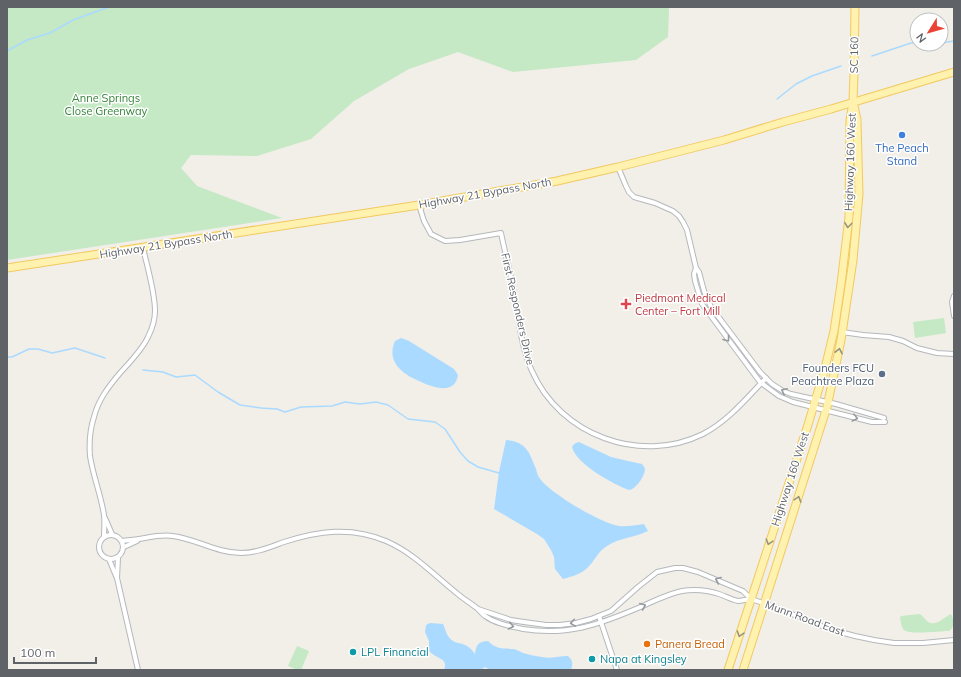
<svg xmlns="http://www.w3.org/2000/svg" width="961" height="677" viewBox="0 0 961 677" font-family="Mulish,sans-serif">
<rect width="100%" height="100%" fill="#f1efe8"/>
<g fill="#c5e8c5">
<path d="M7,7h662l-1,30 -32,23 -123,12 -55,-20 -49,17 -55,32 -43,38 -54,17 -66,-1 -10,13 16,18 85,32 -275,42z"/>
<path d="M944,318l2,15 -31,5 -2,-16z"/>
<path d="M920,614c3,2 4,4 7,7 8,7 17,-4 24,-7 3,5 4,14 -2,17 -9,0 -39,4 -45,-1 -3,-3 -3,-9 -4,-12l1,-2z"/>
<path d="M297,646l12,5 -8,19h-3l-10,-4z"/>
</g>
<g fill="#aadaff">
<path d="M401,338l3,1 5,2 45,28 4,6c-3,21 -26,12 -39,6 -17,-7 -33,-20 -24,-40z"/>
<path d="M506,440c21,2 23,12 30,29 1,4 2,8 5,11 11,14 61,44 78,46 8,1 17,-1 25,-2l4,7c-14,7 -27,6 -41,15 -8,5 -11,12 -17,19 -7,9 -17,11 -27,14l-8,-10 -1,-12 -3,-7 -7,-11 -7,-5 -43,-25 5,-37z"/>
<path d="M579,442l32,15 17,4 14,3c1,2 3,3 3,6 -1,7 -9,19 -16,20 -16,-6 -53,-26 -57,-43 2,-3 3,-4 7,-5z"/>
<path d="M430,623l13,1c2,4 3,9 5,12 5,8 11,6 17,9 5,2 7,5 10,9 1,-8 3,-13 13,-13 9,9 15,7 26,8 4,1 6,3 9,4 6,2 13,3 19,4 9,2 17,-1 26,-1 5,5 5,7 3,14h-81l-5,-3 -3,2v1h-38c4,-10 -4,-11 -10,-15 -2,-1 -4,-3 -5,-4v-10l-4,-9 1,-7z"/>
</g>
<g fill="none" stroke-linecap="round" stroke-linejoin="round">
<g stroke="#aadaff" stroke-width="1.5">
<path d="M941,43l13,-2"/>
<path d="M7,51l20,-11 23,-7 23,-13 36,-13"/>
<path d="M872,56l39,-13h6"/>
<path d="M777,99l19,-15 16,-8 29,-10"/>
<path d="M7,357h5l17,-8h9l14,4 23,-5 30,10"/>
<path d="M143,370l20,2 13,5 19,-2 23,17 22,13 21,3 16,1 8,3 16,-5 31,-1 13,-4 15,2 16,-2 12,3 20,14 27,3 10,7 15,23 8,9 10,6 21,6"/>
</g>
<defs>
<g id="street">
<path d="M618,167l8,19 3,6 5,5 21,6 18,8 6,5 4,6 4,8 9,38 -2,6 1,7 7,23 58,78 19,14 14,6 79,20h13"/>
<path d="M419,205l5,16 7,13 14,7 15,-1 41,-7c4,20 10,41 13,62 5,25 7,52 18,76 28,64 108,94 171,63 25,-13 44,-36 63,-56"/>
<path d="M696,268l3,4 5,19 7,16 49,65 12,12 11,7 8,3 45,10 48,14"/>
<path d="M954,296l-2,6 2,14"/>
<path d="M842,332l21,3 26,2 14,4 14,7 20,5 17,1"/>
<path d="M105,518l7,16"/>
<circle cx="111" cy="547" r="12"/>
<path d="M104,537c0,-7 1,-15 0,-22 -3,-20 -11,-39 -14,-59 -1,-13 0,-27 4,-39 4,-17 15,-31 26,-44 10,-11 22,-23 28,-36 4,-8 7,-18 7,-26 0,-19 -8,-45 -12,-63"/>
<path d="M122,541c6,-1 12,-1 17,-2 12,-2 22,-5 34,-3 23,3 44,17 68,17 15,0 29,-6 43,-11 34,-11 67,-16 102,-1 28,12 49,35 73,54 6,5 13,9 19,14 2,2 4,5 7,7 11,8 25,10 38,13 44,7 75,-4 115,-21 14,-6 29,-14 44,-17 12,-2 25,-1 37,3 6,2 13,6 19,7 4,0 9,-2 13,-2"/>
<path d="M124,547l13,-6"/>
<path d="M118,558l-1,20 21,92"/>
<path d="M109,559l7,17"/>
<path d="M478,609l33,11 13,2 22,3h14l16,-2 15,-4 20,-8 27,-24 19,-15 18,-4h8l15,4 45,19 8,8 21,7 57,23 26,7 19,4 20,3h29l31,-3"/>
<path d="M599,616l18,54"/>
</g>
<g id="primary">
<path d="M7,268l412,-63 138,-24 61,-14 106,-27 59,-18 48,-13 123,-37"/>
<path d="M728,670l79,-242 18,-60 9,-37 7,-47 8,-67 1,-97 3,-18 1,-29 1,-66"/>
<path d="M743,670l84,-263 14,-67 12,-80 6,-66 -2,-74 -3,-14"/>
</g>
</defs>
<use href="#street" stroke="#b5b8bc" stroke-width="6"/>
<use href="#primary" stroke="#f2c960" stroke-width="9"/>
<use href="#street" stroke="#fff" stroke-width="4"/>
<use href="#primary" stroke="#fff2af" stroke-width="7"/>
</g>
<defs><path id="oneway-chevron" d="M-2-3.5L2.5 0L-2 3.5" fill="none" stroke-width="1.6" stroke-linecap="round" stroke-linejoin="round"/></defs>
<g stroke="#979581">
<use href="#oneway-chevron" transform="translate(848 225) rotate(97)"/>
<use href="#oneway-chevron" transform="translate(839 351) rotate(-78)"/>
<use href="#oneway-chevron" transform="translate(798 499) rotate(-72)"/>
<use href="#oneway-chevron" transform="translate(769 542) rotate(108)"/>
<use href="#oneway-chevron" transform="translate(740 634) rotate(108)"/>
</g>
<g stroke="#979a9d">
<use href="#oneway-chevron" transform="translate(727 339) rotate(53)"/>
<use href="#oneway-chevron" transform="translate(784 391) rotate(-153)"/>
<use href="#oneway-chevron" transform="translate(855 418) rotate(14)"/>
<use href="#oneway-chevron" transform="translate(718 580) rotate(-158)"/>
<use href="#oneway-chevron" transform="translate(643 606) rotate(-23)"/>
<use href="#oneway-chevron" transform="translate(573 623) rotate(171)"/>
<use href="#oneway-chevron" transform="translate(511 626) rotate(12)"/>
</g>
<circle fill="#3f7fe0" stroke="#fff" stroke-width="1.5" cx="902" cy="135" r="4"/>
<path fill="#e0444e" stroke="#fff" stroke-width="1.5" d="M624 298h4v4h4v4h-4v4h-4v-4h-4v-4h4z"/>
<circle fill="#5c6f8a" stroke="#fff" stroke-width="1.5" cx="882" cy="374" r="4"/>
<circle fill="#e8710a" stroke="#fff" stroke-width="1.5" cx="647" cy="644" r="4"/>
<g fill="#0f9aa8" stroke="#fff" stroke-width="1.5">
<circle cx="353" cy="652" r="4"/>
<circle cx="592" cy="659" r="4"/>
</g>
<g text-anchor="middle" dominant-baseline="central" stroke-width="3" stroke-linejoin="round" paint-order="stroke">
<g font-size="11" fill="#5f6368" stroke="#fff">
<text transform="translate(854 55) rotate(-89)">SC 160</text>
<text transform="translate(850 162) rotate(-88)">Highway 160 West</text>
<text transform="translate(485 193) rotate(-10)">Highway 21 Bypass North</text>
<text transform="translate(166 244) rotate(-9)">Highway 21 Bypass North</text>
<text transform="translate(518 309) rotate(77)">First Responders Drive</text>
<text transform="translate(790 479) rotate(-72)">Highway 160 West</text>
<text transform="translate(805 618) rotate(20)">Munn Road East</text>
</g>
<g font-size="11" fill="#348238" stroke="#fff">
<text x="106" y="98">Anne Springs<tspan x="106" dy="13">Close Greenway</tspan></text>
</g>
<g font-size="11" fill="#366cbe" stroke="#fff">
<text x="902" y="148">The Peach<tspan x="902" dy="13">Stand</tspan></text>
</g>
<g font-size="11" fill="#be3a42" stroke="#fff" text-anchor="start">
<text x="635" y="298">Piedmont Medical<tspan x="635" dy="13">Center – Fort Mill</tspan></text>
</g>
<g font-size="11" fill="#4e5e75" stroke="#fff" text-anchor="end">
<text x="874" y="368">Founders FCU<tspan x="874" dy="13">Peachtree Plaza</tspan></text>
</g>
<g font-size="11" fill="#c56008" stroke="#fff" text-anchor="start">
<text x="655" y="644">Panera Bread</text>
</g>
<g font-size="11" fill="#0d838f" stroke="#fff" text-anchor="start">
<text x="361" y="652">LPL Financial</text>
<text x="600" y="659">Napa at Kingsley</text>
</g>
</g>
<rect width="961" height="677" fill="none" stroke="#5f6368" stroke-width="16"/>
<g transform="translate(929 32) rotate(233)"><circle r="19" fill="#ffffff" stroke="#bfc1c3"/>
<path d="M0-3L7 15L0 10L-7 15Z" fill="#ea4335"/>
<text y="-6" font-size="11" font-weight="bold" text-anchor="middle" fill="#5f6368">N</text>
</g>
<path d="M14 657v6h82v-6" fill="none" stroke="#5f6368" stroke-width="2"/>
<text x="20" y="657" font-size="12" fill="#5f6368" stroke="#ffffff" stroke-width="3" paint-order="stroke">100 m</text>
</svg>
